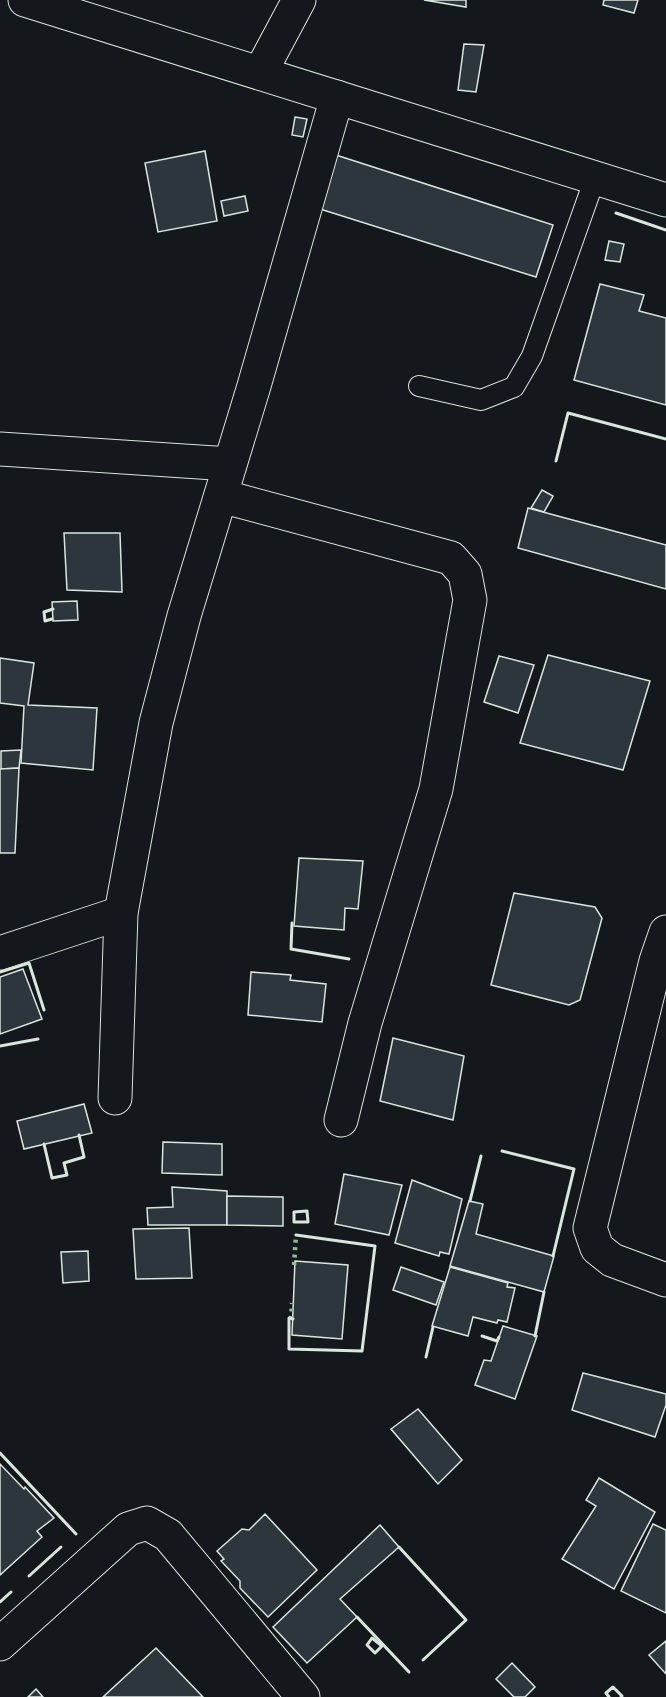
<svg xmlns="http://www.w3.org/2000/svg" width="666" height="1697" viewBox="0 0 666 1697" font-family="'Fira Sans Condensed',sans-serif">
<rect width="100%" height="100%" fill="#14181c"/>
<g fill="#2c363c" stroke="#d8e6dc" stroke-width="1.5">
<path d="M424,0h42v7z"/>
<path d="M604,0h34l-4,13 -31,-8z"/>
<path d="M464,44l20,1 -8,47 -18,-2z"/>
<path d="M295,117l12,2 -4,18 -11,-2z"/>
<path d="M205,151l12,70 -59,11 -13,-69z"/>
<path d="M336,155l217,70 -17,52 -216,-68z"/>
<path d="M245,196l3,15 -24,5 -3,-15z"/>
<path d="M609,241l15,3 -4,18 -15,-2z"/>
<path d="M600,284l44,11 -5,16 27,7v87l-92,-25z"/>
<path d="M542,490l11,6 -9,16 -13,-4z"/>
<path d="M528,508l138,37v44l-148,-41z"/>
<path d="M64,533h56l2,59 -55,-2z"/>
<path d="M77,601l1,19 -25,1 -1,-19z"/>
<path d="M548,655l102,26 -27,89 -103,-27z"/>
<path d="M499,656l35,9 -16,48 -34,-11z"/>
<path d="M0,658l34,5 -6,42 69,3 -4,62 -72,-7 3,-57 -24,-3z"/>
<path d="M21,750l-2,18 -18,1v-18z"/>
<path d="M19,768l-4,85h-15v-84z"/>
<path d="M299,858l64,3 -5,48 -13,-1 -1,22 -50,-4z"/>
<path d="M514,893l81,14 7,11 -22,82 -11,5 -78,-20z"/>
<path d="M23,969l19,50 -42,15v-57z"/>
<path d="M251,972l40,3 -1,5 36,4 -4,38 -74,-7z"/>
<path d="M393,1038l71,18 -11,64 -73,-19z"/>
<path d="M84,1104l8,29 -68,16 -7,-28z"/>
<path d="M163,1142l59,2v31l-60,-2z"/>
<path d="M344,1174l58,11 -13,50 -54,-11z"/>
<path d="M412,1180l50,19 -13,55 -9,-2 -1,4 -44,-13z"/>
<path d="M172,1187l55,4v34h-79l-1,-17 26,-1z"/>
<path d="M227,1196l56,1v29l-56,-1z"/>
<path d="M469,1201l14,3 -7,30 78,22 -10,36 -94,-26z"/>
<path d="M189,1228l3,50 -56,1 -3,-50z"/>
<path d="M88,1251l1,30 -26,2 -2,-31z"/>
<path d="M295,1261l53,4 -6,74 -50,-4z"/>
<path d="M401,1267l43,15 -8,23 -43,-15z"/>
<path d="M450,1267l58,16 -1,4 8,1 -8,34 -9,-2 -1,3 -24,-6 -5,19 -36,-10z"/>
<path d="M503,1326l34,10 -22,63 -40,-14 9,-25 7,1z"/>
<path d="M583,1373l83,21v11l-11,32 -83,-27z"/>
<path d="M418,1409l44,51 -24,24 -47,-55z"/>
<path d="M0,1464l24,25 1,-2 29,31 -17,13 5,6 -42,38z"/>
<path d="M599,1478l56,34 -41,77 -52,-30 34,-53 -10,-6z"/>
<path d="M265,1514l52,56 -49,47 -28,-29v-7l-19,-20 3,-2 -7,-8 25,-22 7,1z"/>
<path d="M653,1524l13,6v83l-45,-22z"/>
<path d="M380,1525l19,22 -59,52 17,18 -50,46 -34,-36z"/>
<path d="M666,1641v33l-17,-19z"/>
<path d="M156,1648l47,49h-100z"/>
<path d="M512,1663l23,24 -10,10h-11l-18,-18z"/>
<path d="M36,1689l7,8h-15z"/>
</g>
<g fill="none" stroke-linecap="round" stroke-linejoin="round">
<defs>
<path id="lane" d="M419,386l62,14 33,-13 18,-31 63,-178"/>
<g id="street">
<path d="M260,73l39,-73"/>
<path d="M0,449l230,15"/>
<path d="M221,496l230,62 14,16 5,26 -34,189 -71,234 -24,97"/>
<path d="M666,932l-10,29 -66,267 7,20 15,12 54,20"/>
<path d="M0,953l121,-40"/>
<path d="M115,1098l6,-185 35,-190 28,-107 70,-230 83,-289"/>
<path d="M0,1644l128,-115 19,-6 21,12 135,162"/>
</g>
<path id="secondary" d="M25,0l641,200"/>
</defs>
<use href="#lane" stroke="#d8e6dc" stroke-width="22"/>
<use href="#street" stroke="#d8e6dc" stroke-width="35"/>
<use href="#secondary" stroke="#d8e6dc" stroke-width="35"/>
<use href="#lane" stroke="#14181c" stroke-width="20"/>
<use href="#street" stroke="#14181c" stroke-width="33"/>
<use href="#secondary" stroke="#14181c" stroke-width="33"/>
<g stroke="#8ac095" stroke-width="4.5" stroke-dasharray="3 4.5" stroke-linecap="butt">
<path d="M294,1265l2,-30"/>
<path d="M291,1319l1,-16"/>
</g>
<g stroke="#d8e6dc" stroke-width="3">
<path d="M616,213l50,17"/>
<path d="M556,461l12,-48 98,26"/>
<path d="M52,619l-7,2 -1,-9 9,-3"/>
<path d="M292,923l-1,26 58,10"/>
<path d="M0,972l29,-9 15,47"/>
<path d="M0,1046l38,-7"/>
<path d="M44,1144l8,34 15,-3 -3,-12 20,-6 -5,-22"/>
<path d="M502,1151l72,18 -21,87"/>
<path d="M470,1201l11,-45"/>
<path d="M307,1211l1,11h-14v-10z"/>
<path d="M293,1319l-4,-1v31l73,2 13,-105 -79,-11"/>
<path d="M482,1336l15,5 2,-4"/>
<path d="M535,1336l9,-44"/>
<path d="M426,1357l7,-30"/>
<path d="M0,1453l76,81"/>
<path d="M399,1547l67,73 -43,40"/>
<path d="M29,1576l32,-29"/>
<path d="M0,1602l11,-10"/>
<path d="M357,1617l52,55"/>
<path d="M372,1638l10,8 -7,7 -8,-8z"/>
<path d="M609,1697l-3,-4 7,-6 9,9 -1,1"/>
</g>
</g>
</svg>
